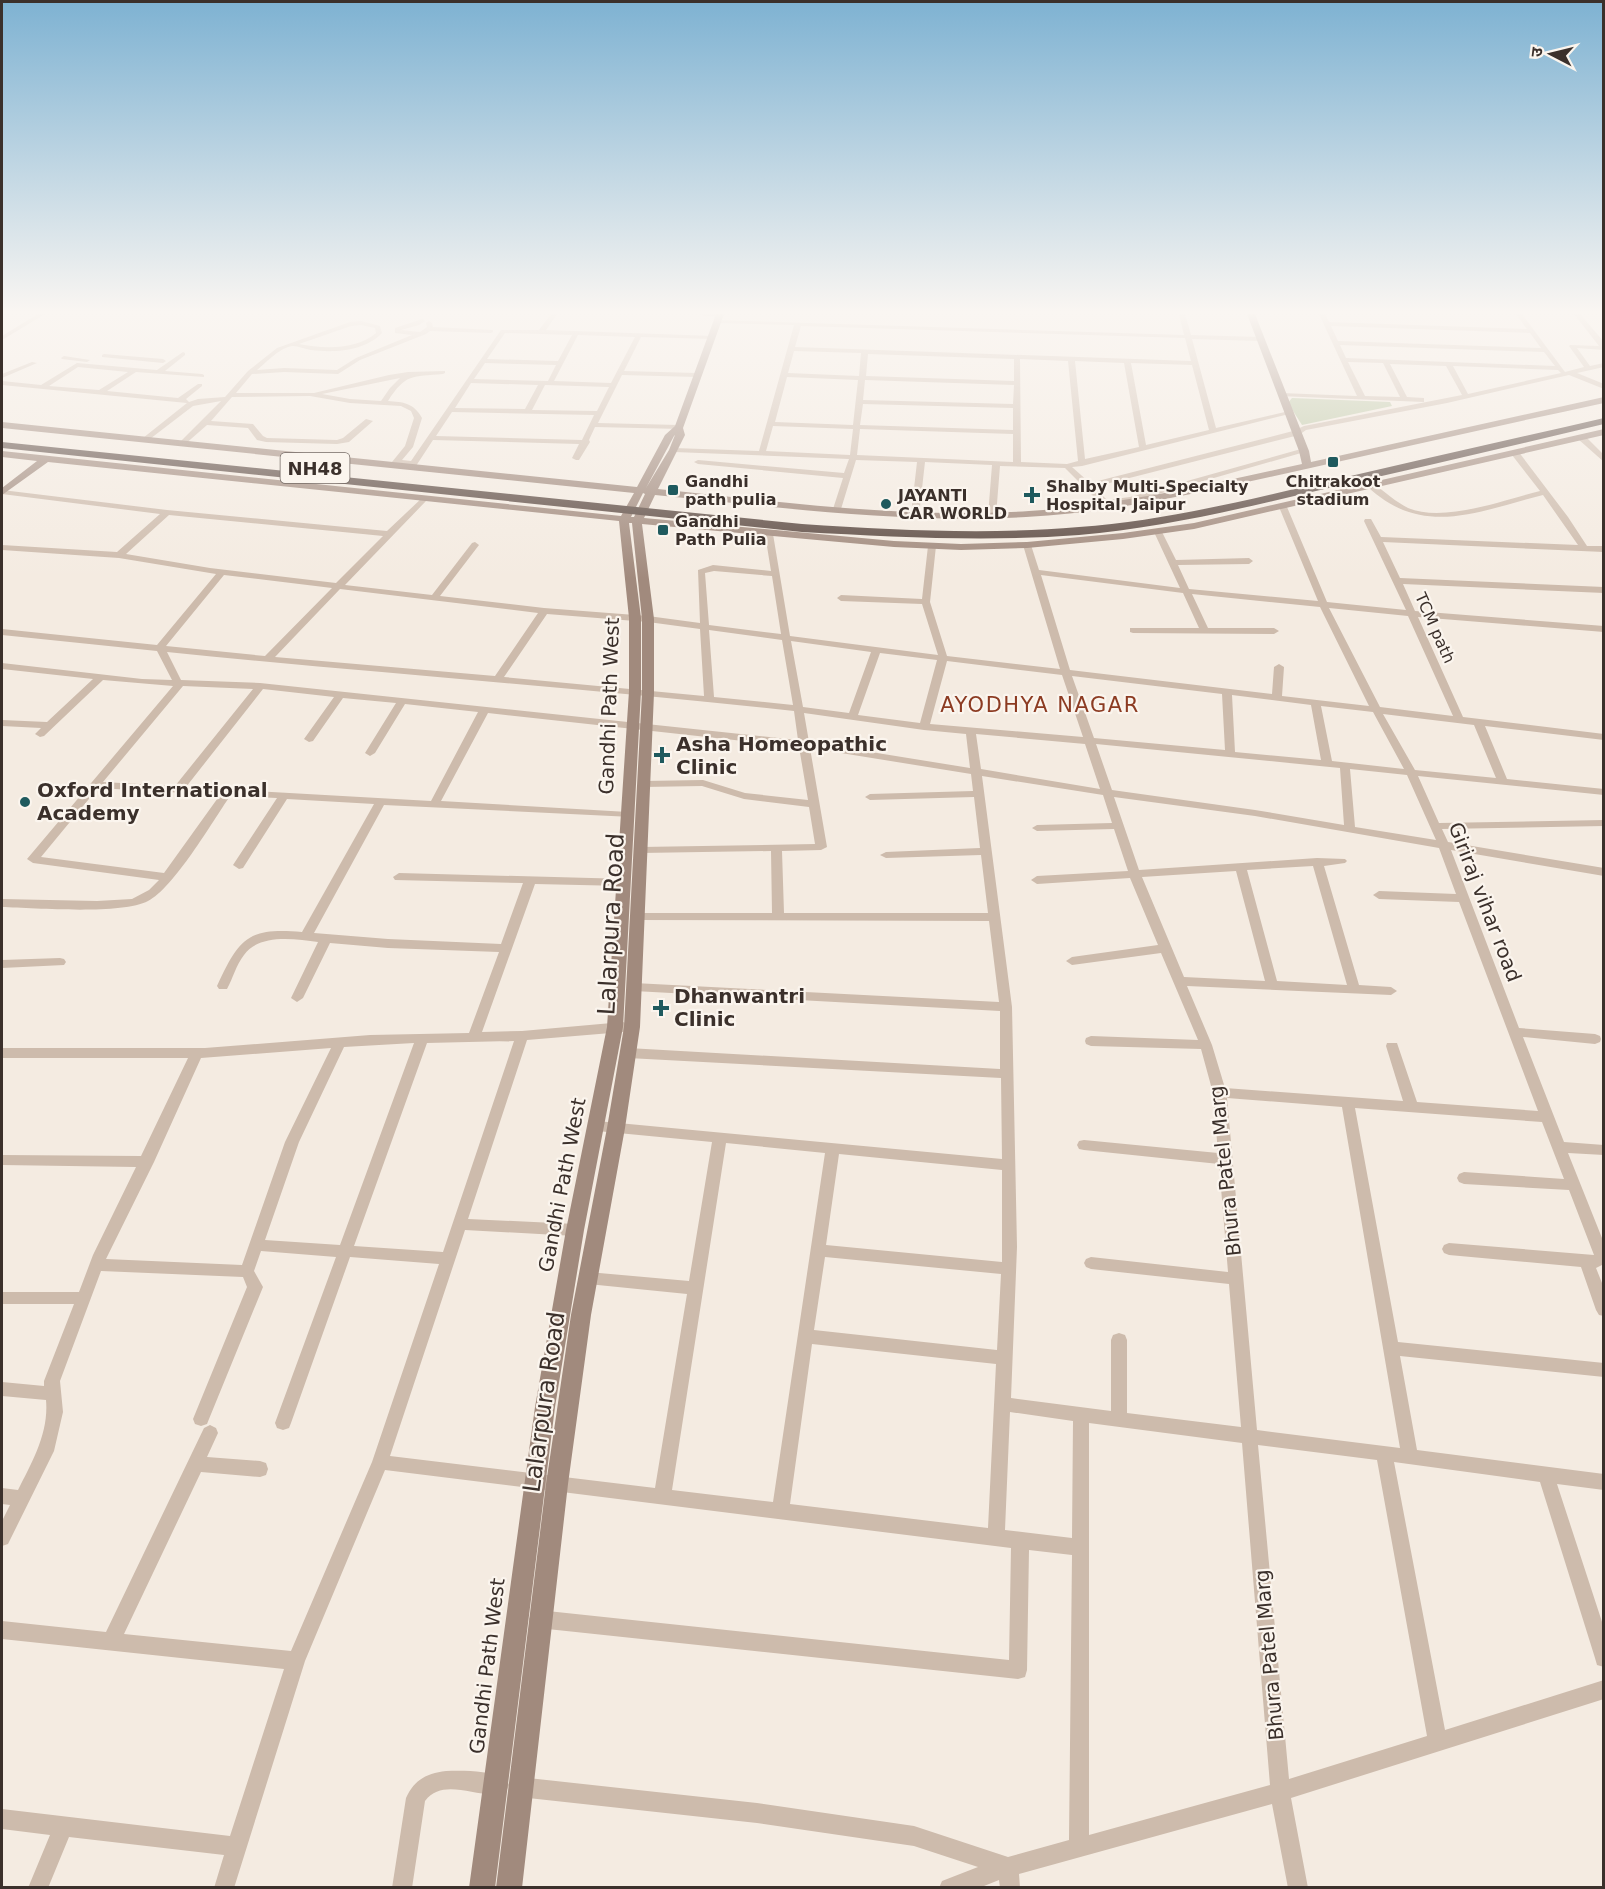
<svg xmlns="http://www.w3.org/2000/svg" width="1605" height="1889" viewBox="0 0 1605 1889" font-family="'DejaVu Sans','Noto Sans Devanagari',sans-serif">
<rect width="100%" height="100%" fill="#f4ebe1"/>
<path fill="#b8c4a0" d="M1292,398l98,4 2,4 -90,19 -14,-22z"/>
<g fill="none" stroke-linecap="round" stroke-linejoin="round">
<g fill="#cdbbac" fill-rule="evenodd">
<path d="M38,314h7l-43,26v-4z"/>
<path d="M551,314h6l-11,16 168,6 1,1 -3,2 -71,-2 -17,34 73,2 3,2 -3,2 -75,-2 -24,48 81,2h3v4l-87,-2 -6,13 1,2 -11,18h-3l-4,-2 7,-14 -146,-4 -19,29h-6v-3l-16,-4 13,-16 9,-28 -3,-7 -10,-5 -51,-3 -40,-7 -78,1 -21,24 42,3 10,12 4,2 70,2 6,-2 23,-19 7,2 -24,21 -12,2 -71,-2 -9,-2 -9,-12 -41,-3 -24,21h-3v-4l41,-41 -28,5 -47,36h-3v-4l44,-35 -185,-18v-4l39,4 36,-22 80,7 26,-18 2,1v2l-20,16 37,3 2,1v2l-68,-5 -29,19 71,7 20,-14h4v2l-16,13 3,3 9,-3 27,-2 23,-26 29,-23 73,-26 11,-1 19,5 2,7c-17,18 -47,20 -71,17 -6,-1 -13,-4 -18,-4 -13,1 -26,16 -36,24l27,-2 53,2 19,-12 56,-23 -17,-2v-5l27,-9 3,2 -6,4 -18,5 19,2 7,-5 -1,-4 3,-2 3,2 1,4 60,3v2l-2,1 -61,-2 -4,3 -66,26 -22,14 -54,-2 -32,2 -16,19h78l75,-18 19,-3 37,-1v2l-2,1c-31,3 -37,-1 -55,27 15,1 26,2 34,17l-9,29 -11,13 9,1 90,-131h38zM361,325l14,3 1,5c-20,17 -52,16 -77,11l52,-18zM505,333l67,2 -14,26 -71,-2zM578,335l57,2 -24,46 -57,-2zM485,363l71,2 -8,16 -74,-2zM78,367l50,5 -29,18 -50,-4zM400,378l-10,10 -9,13 -31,-2 -28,-5zM471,383l67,2 -13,24 -70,-1zM545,385l64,2 -12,24 -65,-1zM452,412l142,3 -12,25 -146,-4z"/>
<path d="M699,314h24c-5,3 -19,3 -24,0z"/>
<path d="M1179,314h6l6,21 69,2 3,2 -3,2 -68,-2 24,89 73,-17 4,2 -211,53 -10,1 18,16 203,-52 11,-5 158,-31 -16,-29 -56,-2 17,33 17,1v4l-145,-6v-2l2,-1 76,3 -38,-82h6l4,8 198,7 -11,-15h6l43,58 19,-5 -15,-21 1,-1 29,1 -25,-32h6l24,28v8l-27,-2 13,18 14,-3v4l-27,6 27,11v5l-35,-14 -122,28 -141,27 -7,5 -205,52 13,13 23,-3 171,-48 7,2 -174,50 -22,3 2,3 -4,2 -8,-4 -37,-37 -65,-2 -4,50 -4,2 -4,-2 4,-51 -67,-3 -6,53 -4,2 -4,-2 6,-53 -61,-2 -15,49 -4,2 -4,-2 10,-31 -145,-14 -4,-2 4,-2 146,13 5,-14 -175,-7 -4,-2 4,-2 85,3 35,-126 -77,-2 -2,-1v-2l469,15zM801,326l384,12 6,23 -396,-14zM1331,326l199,7 11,15 -203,-7zM1340,345l204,7 11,14 -209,-8zM794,351l67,2 -2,23 -71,-3zM868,354l146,5v22l-148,-5zM1020,359l48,2 10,100 -11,3 -46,-2zM1075,361l49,2 15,84 -54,12zM1348,362l35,1 17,34 -35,-1zM1131,363l61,2 17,65 -63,15zM1453,366l105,4 3,3 -93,21zM787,377l71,3 -5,45 -78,-3zM865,380l149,5 -1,19 -150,-4zM863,404l150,4v22l-153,-5zM773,426l80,3 -3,26 -84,-4zM860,429l153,5v28l-156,-7z"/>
<path d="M104,354l59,5 3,2 -3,2 -61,-6v-2z"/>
<path d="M64,356l26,4 -3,2 -25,-3 -1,-1z"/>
<path d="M32,362l5,1 -35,15v-4z"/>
<path d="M1578,435h6l20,20v7l-26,-23z"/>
<path d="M1512,451h6l50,66 19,29h17v6l-221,-10 17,36 204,9v6l-201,-9 12,27 189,15v6l-186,-15 45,100 141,17v6l-119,-14 22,53 97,10v6l-186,-19 21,47 165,-3v6l-162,3 6,13 156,26v8l-153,-26 68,178 76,6 5,2 1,3 -1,3 -5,2 -72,-7 41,105 40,3v10l-36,-2 36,90v21l-8,4 8,20v28l-5,-1 -3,-5 -15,-43 -132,-12 -5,-2 -2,-4 2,-4 5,-2 145,12 -25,-65 -105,-6 -5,-2 -2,-4 2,-4 5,-2 100,7 -22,-57 -187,-14 43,234 206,21v14l-204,-21 17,94 187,24v16l-47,-6 47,144v39l-7,-2 -2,-7 -55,-176 -146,-20 51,268 159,-50v19l-313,99 17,90h-20l-16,-84 -253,70 1,14h-20l-1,-8 -20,8h-40l3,-7 36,-14 -64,-21 -157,-23 -238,-26 -7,-3 -3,-7 3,-7 7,-3 238,26 157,23 94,31 61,-17 3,-285 -43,-5 -2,120 -2,7 -7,2 -480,-51 -6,-3 -3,-6 3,-6 6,-3 471,50 2,-112 -626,-78 -80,191 -71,227h-20l10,-33 -155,-18 -21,51h-20l22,-53 -48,-6v-20l228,27 54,-167 -282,-30v-18l104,11 98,-204 6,-3 6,3 2,5 -11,24 53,4 6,2 2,6 -2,6 -6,2 -59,-5 -77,162 167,17 81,-189 67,-198 -89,-7 -59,166 -2,5 -6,2 -6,-2 -2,-5 61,-166 -75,-6 -7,20 9,16 -54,132 -2,5 -6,2 -6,-2 -2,-5 54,-132 -4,-10 -142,-6 -41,110 3,31 -9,39 -46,93 -6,2v-25l8,-16 -8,-1v-16l16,2c14,-28 31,-57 28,-90l-44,-4v-14l42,4v-5l30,-77h-72v-12h77l14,-37 43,-88 -134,-2v-10l139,1 47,-98h-186v-10h203l165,-13 99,-2 30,-81 -111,-4 -58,-5 -27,55 -6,4 -6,-4 27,-56c-23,-3 -58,-9 -74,13 -8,10 -11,23 -17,34h-8l-2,-3c22,-47 30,-59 85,-54l72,-128 -87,-5 -44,69 -4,1 -6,-4 44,-67 -47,-2c-17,25 -57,93 -82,105 -26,14 -114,7 -146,6v-8l95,2 35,-2 17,-9 10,-10 -126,-17 -6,-4 146,-173 -70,-6 -59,56 -4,1 -5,-3 6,-6 -39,-2v-6l45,2 46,-43 -91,-10v-6l140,16 30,1 -15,-29 -155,-16v-6l155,16 59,-71 -97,-16 -117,-8v-5l115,7 43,-38 -158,-20v-4l165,20 220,21 36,-34 4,2 -1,2 -81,84 87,10 40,-52 3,-1 4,3 -39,51 104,12 104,8 52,7 -2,-53 15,-5 58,6 -6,-37 4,-2 4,2 17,102 148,19 -16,-51 -81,-3 -4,-3 4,-3 81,4 6,-53 4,-3 4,3 -6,56 17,54 113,13 -37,-124 1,-2 7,2 8,25 141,18 -26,-56 4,-2 4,2 14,28 73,-2 4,3 -4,3 -71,1 11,24 129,12 -39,-94 4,-2 4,2 40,95 79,8 -42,-89 1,-2h6l10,18 197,8 -35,-50c-64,16 -121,44 -176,-9l7,-2c11,8 22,18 34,24 36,15 95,-8 132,-17l-28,-36zM169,515l214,21 -47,47 -126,-15 -84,-14zM714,571l58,5 9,58 -72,-9 -4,-52zM224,575l108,13 -67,68 -99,-10zM1041,575l142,18 16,35h-69v4l3,1 141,1 5,-3 -5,-3h-66l-16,-34 128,13 49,99 -87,-10 2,-29 -5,-3 -5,3 -2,27 -202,-24zM340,589l198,24 -43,63 -220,-19zM1329,608l79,8 45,100 -73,-9zM547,614l101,8 52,7 4,67 -200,-19zM709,630l73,10 11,65 -79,-8zM791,641l80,11 -22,61 -46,-6zM167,652c208,21 418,36 627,59l4,29 -538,-57 -79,-3zM880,653l57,7 -17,63 -62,-8zM947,661l115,14 21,62 -153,-13zM1072,676l150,18 3,56 -131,-12zM183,686l70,3 -78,97 -72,-4zM263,689l71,8 -30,42 5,3 4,-1 30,-43 53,5 -31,50 5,3 5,-3 30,-49 73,8 -47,89 -245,-14zM1232,695l79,10 10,55 -86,-8zM1321,706l52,6 31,57 -72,-8zM488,713l311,34 9,53 -63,-7 -42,-13 -59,1 -5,3 5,3 58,-1 42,13 65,8 6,37 -174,3 -6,3 6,3 130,-2 1,62h-135l-4,1 -2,3 2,3 356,1 10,81 -365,-19 -6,4 6,4 366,20v58l-372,-21 -5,2 -1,3 1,3 5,2 373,20 1,81 -405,-38 -5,1 -2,4 2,4 5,1 115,11 -23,139 -101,-9 -5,2 -3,4 3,4 5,2 99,10 -32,194 -265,-32 75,-226 110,6 5,-2 2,-4 -2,-4 -5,-2 -107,-5 59,-179 96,-8 5,-2 1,-3 -1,-3 -5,-2 -101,9 -40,1 53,-148 89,2 4,-1 2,-3 -2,-3 -229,-6 -6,4 2,3 128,3 -22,61 -113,-5 -74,-6 70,-128 248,12 1,-2 -1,-2 -4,-1 -187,-11zM804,713l120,17 42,4 4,34 -161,-26zM1383,714l91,11 22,53 -81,-8zM976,734l109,10 15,45 -119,-20zM1096,744l244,24 4,57 -89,-15 -143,-20zM810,748l161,26 2,17 -103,3 -5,3 5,3 104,-3 6,51 -94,4 -6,3 6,3 95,-3 7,58h-204l-2,-62 39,-1 6,-3zM1350,769l57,6 29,65 -81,-13zM982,776l121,19 9,28 -75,2 -5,3 5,3 77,-2 14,42 -91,5 -6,4 6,4 93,-6 28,67 -86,12 -6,4 6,4 89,-12 37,87 -107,-4 -5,2 -1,3 1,3 5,2 110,3 12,44 5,60 -134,-13 -5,1 -2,4 2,4 5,1 135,14 9,108 -137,-15 -5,2 -2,4 2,4 5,2 138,15 12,143 -114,-14v-73l-2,-5 -6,-2 -6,2 -2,5v71l-100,-13 6,-151 -5,-240zM98,788l122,7 -56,78 -123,-16zM1114,797l141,19 184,32 17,46 -77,-3 -6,4 6,4 80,3 79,209 -121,-9 -19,-56 -1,-3h-10l-1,3 17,55 -178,-13 -13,-43 -25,-59 204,9 6,-4 -6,-4 -32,-2 -35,-119 21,-3 2,-2 -2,-2 -28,-1 -178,12zM1313,866l34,119 -70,-4 -30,-111zM1236,871l29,110 -81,-4 -42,-100zM514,1041l-71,211 -89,-6 73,-203zM414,1043l-74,202 -75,-5 34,-98 45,-95zM331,1048l-46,94 -43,123 -136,-6 48,-97 47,-104zM1227,1098l115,9 58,341 -143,-18zM726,1143l99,10 -52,349 -101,-12zM839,1154l163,16v92l-176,-17zM825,1257l176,17 -4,76 -183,-20zM812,1344l184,20 -8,164 -198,-24zM1010,1412l63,9 -1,117 -67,-8zM1089,1423l153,20 28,342 -181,50zM1258,1445l119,15 50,276 -138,43z"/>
<path d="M60,958l4,1 2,3 -2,3 -62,3v-8z"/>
<path d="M446,1771c19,-1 42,0 60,7l3,7 -3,7c-25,10 -61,-17 -81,9l-13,87h-20l14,-90c8,-18 21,-25 40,-27z"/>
</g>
<path fill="#a18a7d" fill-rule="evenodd" d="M716,314h8l-41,114 2,7 -27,54c123,13 247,30 371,22 93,-6 182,-27 273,-47l-3,-13 -52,-137h8l54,137 2,11 293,-65v6c-102,22 -206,45 -307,68 -90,20 -178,41 -271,46 -124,7 -248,-10 -371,-22l-11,23 250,23 67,3 66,-2 96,-9 71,-10 410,-94v6l-410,94 -71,10 -96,9 -66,2 -67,-3 -252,-23 12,95v74l-14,334 -15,101 -34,187 -23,169 -46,404h-26l50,-404 25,-169 36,-187 17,-101 18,-334v-74l-10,-96h-3l12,95v73l-18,336 -39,203 -29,177 -60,481h-26l66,-481 31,-177 41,-203 22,-336v-73l-10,-97 -571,-59 -46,33v-7l35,-27 -35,-4v-6l619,65 13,-23 -632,-65v-6l635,65 28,-52 10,-9zM675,435l-6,15 -23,38 28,-52zM643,493l2,1 -11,23h-3z"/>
<path fill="#5c4a42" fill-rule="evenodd" d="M1604,418v6c-92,22 -183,43 -275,64 -82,19 -166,40 -250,47 -93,7 -184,2 -277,-3l-800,-84v-6l800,82c93,6 184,11 277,3 84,-6 168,-27 250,-46 91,-21 183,-42 275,-63z"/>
</g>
<linearGradient id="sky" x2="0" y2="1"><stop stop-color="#7eb2d2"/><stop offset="0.54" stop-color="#faf6f2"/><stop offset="1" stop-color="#faf6f2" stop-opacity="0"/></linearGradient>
<rect width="1605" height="578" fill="url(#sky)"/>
<g fill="#1f5a5e" stroke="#fbf5ee" stroke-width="2">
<rect x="1327" y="456" width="12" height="12" rx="3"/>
<rect x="667" y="484" width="12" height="12" rx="3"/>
<path d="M1029 486h6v6h6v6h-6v6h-6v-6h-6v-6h6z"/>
<circle cx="886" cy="504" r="6"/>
<rect x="657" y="524" width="12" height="12" rx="3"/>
<path d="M659 746h6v6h6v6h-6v6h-6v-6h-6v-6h6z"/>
<circle cx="25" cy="802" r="6"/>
<path d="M658 999h6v6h6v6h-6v6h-6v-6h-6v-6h6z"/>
</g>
<g text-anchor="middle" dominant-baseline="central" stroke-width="4.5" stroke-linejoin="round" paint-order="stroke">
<g font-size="16" font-weight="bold" fill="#3b302b" stroke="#fbf5ee" text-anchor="start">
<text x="685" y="481">Gandhi<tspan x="685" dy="18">path pulia</tspan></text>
<text x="1333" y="481" text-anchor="middle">Chitrakoot<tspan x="1333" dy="18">stadium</tspan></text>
<text x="1046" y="486">Shalby Multi-Specialty<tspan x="1046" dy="18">Hospital, Jaipur</tspan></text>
<text x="898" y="495">JAYANTI<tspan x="898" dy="18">CAR WORLD</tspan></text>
<text x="675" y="521">Gandhi<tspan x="675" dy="18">Path Pulia</tspan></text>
</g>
<g font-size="16" fill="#3b302b" stroke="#fbf5ee">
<text transform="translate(1435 628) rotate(66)">TCM path</text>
</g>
<rect fill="#fbf5ee" stroke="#756b66" stroke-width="1.5" x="280.5" y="453" width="69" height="30" rx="4.5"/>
<g font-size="18" font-weight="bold" fill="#3b302b">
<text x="315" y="468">NH48</text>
</g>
<g font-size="20" fill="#3b302b" stroke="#fbf5ee">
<text transform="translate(609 706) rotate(-88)">Gandhi Path West</text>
<text transform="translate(1485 902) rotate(69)">Giriraj vihar road</text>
<text transform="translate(1225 1171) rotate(-96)">Bhura Patel Marg</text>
<text transform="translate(562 1185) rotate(-79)">Gandhi Path West</text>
<text transform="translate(1269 1655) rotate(-95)">Bhura Patel Marg</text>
<text transform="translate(487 1666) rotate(-83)">Gandhi Path West</text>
</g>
<g font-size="20" font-weight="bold" fill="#3b302b" stroke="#fbf5ee" text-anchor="start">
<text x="676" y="744">Asha Homeopathic<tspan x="676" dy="23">Clinic</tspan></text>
<text x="37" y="790">Oxford International<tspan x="37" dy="23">Academy</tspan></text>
<text x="674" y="996">Dhanwantri<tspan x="674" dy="23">Clinic</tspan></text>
</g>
<g font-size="21" letter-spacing="1.5" fill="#8c3b22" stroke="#fbf5ee">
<text x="1040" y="705">AYODHYA NAGAR</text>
</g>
<g font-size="24" fill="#3b302b" stroke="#fbf5ee">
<text transform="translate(611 924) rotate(-87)">Lalarpura Road</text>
<text transform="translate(544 1402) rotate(-82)">Lalarpura Road</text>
</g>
</g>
<rect width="1605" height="1889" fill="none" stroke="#3b302b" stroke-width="6"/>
<g transform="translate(1551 54) rotate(277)" stroke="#fbf5ee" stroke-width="4.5" paint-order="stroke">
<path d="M0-4.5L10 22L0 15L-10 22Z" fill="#3b302b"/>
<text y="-9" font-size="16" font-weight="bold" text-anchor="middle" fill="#3b302b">उ</text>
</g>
</svg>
